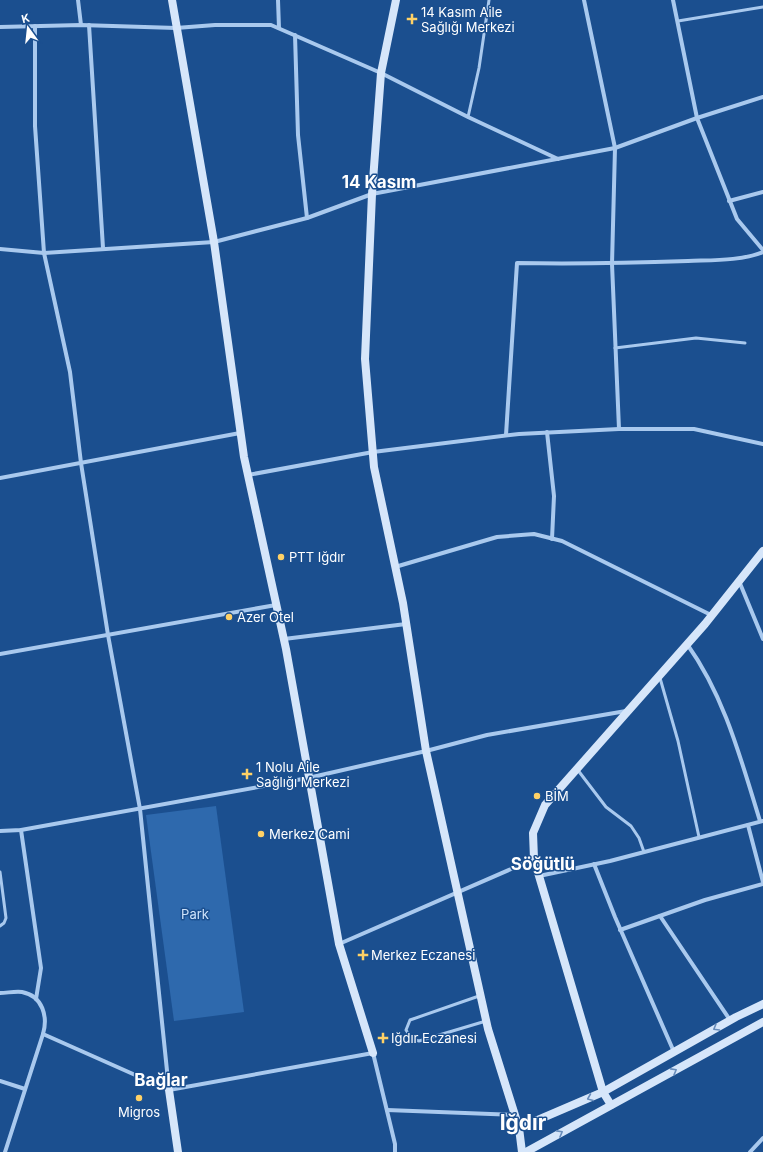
<svg xmlns="http://www.w3.org/2000/svg" width="763" height="1152" viewBox="0 0 763 1152" font-family="Inter,sans-serif">
<rect width="100%" height="100%" fill="#1b4f8f"/>
<path fill="#2e69ad" d="M216,806l28,206 -70,9 -28,-206z"/>
<g fill="none" stroke-linecap="round" stroke-linejoin="round">
<g stroke="#a9c9ee" stroke-width="3">
<path d="M678,21l85,-14"/>
<path d="M468,117l11,-49 10,-68"/>
<path d="M615,348l81,-10 49,5"/>
<path d="M660,678l18,63 21,96"/>
<path d="M577,769l29,38 25,19 8,12 5,14"/>
<path d="M0,872l6,46 -2,5 -4,3"/>
<path d="M479,996l-69,24 -4,10 6,9 7,2 67,-20"/>
</g>
<g stroke="#a9c9ee" stroke-width="4">
<path d="M78,0l3,25"/>
<path d="M278,0l1,28"/>
<path d="M584,0l31,148 -3,116 7,165"/>
<path d="M673,0l24,118 40,101 26,31"/>
<path d="M89,25l14,223"/>
<path d="M35,26v100l9,127 26,119 11,91 27,172 32,174 29,281"/>
<path d="M0,27l81,-2 95,3 39,-3h56l110,48 87,44 90,42"/>
<path d="M295,35l3,100 9,83"/>
<path d="M729,201l34,-9"/>
<path d="M0,249l44,4 170,-11 93,-24 65,-24 243,-46 82,-30 66,-21"/>
<path d="M547,432l7,64 -2,43"/>
<path d="M506,435l11,-172c57,1 114,0 171,-2 24,-1 53,0 75,-9"/>
<path d="M248,475l125,-23 146,-18 100,-5h75l69,15"/>
<path d="M0,478l240,-45"/>
<path d="M395,567l102,-30 37,-3 28,7 149,74"/>
<path d="M739,581l24,58"/>
<path d="M284,639l122,-15"/>
<path d="M687,644c38,53 54,116 73,177"/>
<path d="M0,654l276,-49"/>
<path d="M748,825l15,57"/>
<path d="M21,830l20,138 -5,31"/>
<path d="M0,831l21,-1 287,-52 118,-27 61,-16 139,-24"/>
<path d="M594,864l21,53 59,135"/>
<path d="M539,876l71,-15 153,-40"/>
<path d="M660,916l70,104"/>
<path d="M620,930l85,-30 58,-16"/>
<path d="M339,944l195,-85"/>
<path d="M0,993c7,0 15,-2 22,-1 21,4 26,25 21,42l126,56 204,-37 22,91v8"/>
<path d="M0,1081l25,8"/>
<path d="M387,1110l128,5"/>
<path d="M5,1152l38,-118"/>
<path d="M750,1152l13,-14"/>
</g>
<g stroke="#d6e6fa" stroke-width="8">
<path d="M172,0l42,242 30,215 42,192 53,295 34,109"/>
<path d="M396,0l-15,73 -9,121 -7,165 9,108 29,136 23,148 62,278 31,99 3,24"/>
<path d="M169,1090l9,62"/>
<path d="M611,1105l-8,-13 -69,-233 -1,-26 12,-28 160,-181 58,-73"/>
<path d="M519,1128l84,-36 133,-75 27,-13"/>
<path d="M526,1152l237,-130"/>
</g>
</g>
<defs><path id="oneway-chevron" d="M-2-3.5L2.5 0L-2 3.5" fill="none" stroke-width="1.6" stroke-linecap="round" stroke-linejoin="round"/></defs>
<g stroke="#668bba">
<use href="#oneway-chevron" transform="translate(716 1028) rotate(150)"/>
<use href="#oneway-chevron" transform="translate(674 1071) rotate(-29)"/>
<use href="#oneway-chevron" transform="translate(590 1098) rotate(157)"/>
<use href="#oneway-chevron" transform="translate(560 1133) rotate(-29)"/>
</g>
<g fill="#ffd166" stroke="#1b4f8f" stroke-width="1.5">
<path d="M410 13h4v4h4v4h-4v4h-4v-4h-4v-4h4z"/>
<circle cx="281" cy="557" r="4"/>
<circle cx="229" cy="617" r="4"/>
<path d="M245 768h4v4h4v4h-4v4h-4v-4h-4v-4h4z"/>
<circle cx="537" cy="796" r="4"/>
<circle cx="261" cy="834" r="4"/>
<path d="M361 949h4v4h4v4h-4v4h-4v-4h-4v-4h4z"/>
<path d="M381 1032h4v4h4v4h-4v4h-4v-4h-4v-4h4z"/>
<circle cx="139" cy="1098" r="4"/>
</g>
<g text-anchor="middle" dominant-baseline="central" stroke-width="3" stroke-linejoin="round" paint-order="stroke">
<g font-size="13" fill="#fff" stroke="#1b4f8f" text-anchor="start">
<text x="421" y="12">14 Kasım Aile<tspan x="421" dy="15">Sağlığı Merkezi</tspan></text>
<text x="289" y="557">PTT Iğdır</text>
<text x="237" y="617">Azer Otel</text>
<text x="256" y="767">1 Nolu Aile<tspan x="256" dy="15">Sağlığı Merkezi</tspan></text>
<text x="545" y="796">BİM</text>
<text x="269" y="834">Merkez Cami</text>
<text x="371" y="955">Merkez Eczanesi</text>
<text x="391" y="1038">Iğdır Eczanesi</text>
<text x="139" y="1112" text-anchor="middle">Migros</text>
</g>
<g font-size="13" fill="#cfe3fa" stroke="#1b4f8f">
<text x="195" y="914">Park</text>
</g>
<g font-size="17" font-weight="bold" fill="#fff" stroke="#1b4f8f">
<text x="379" y="182">14 Kasım</text>
<text x="543" y="864">Söğütlü</text>
<text x="161" y="1080">Bağlar</text>
</g>
<g font-size="21" font-weight="bold" fill="#fff" stroke="#1b4f8f">
<text x="523" y="1122">Iğdır</text>
</g>
</g>
<g transform="translate(28 28) rotate(345)" stroke="#1b4f8f" stroke-width="3" paint-order="stroke">
<path d="M0-3L7 15L0 10L-7 15Z" fill="#ffffff"/>
<text y="-6" font-size="11" font-weight="bold" text-anchor="middle" fill="#ffffff">K</text>
</g>
</svg>
